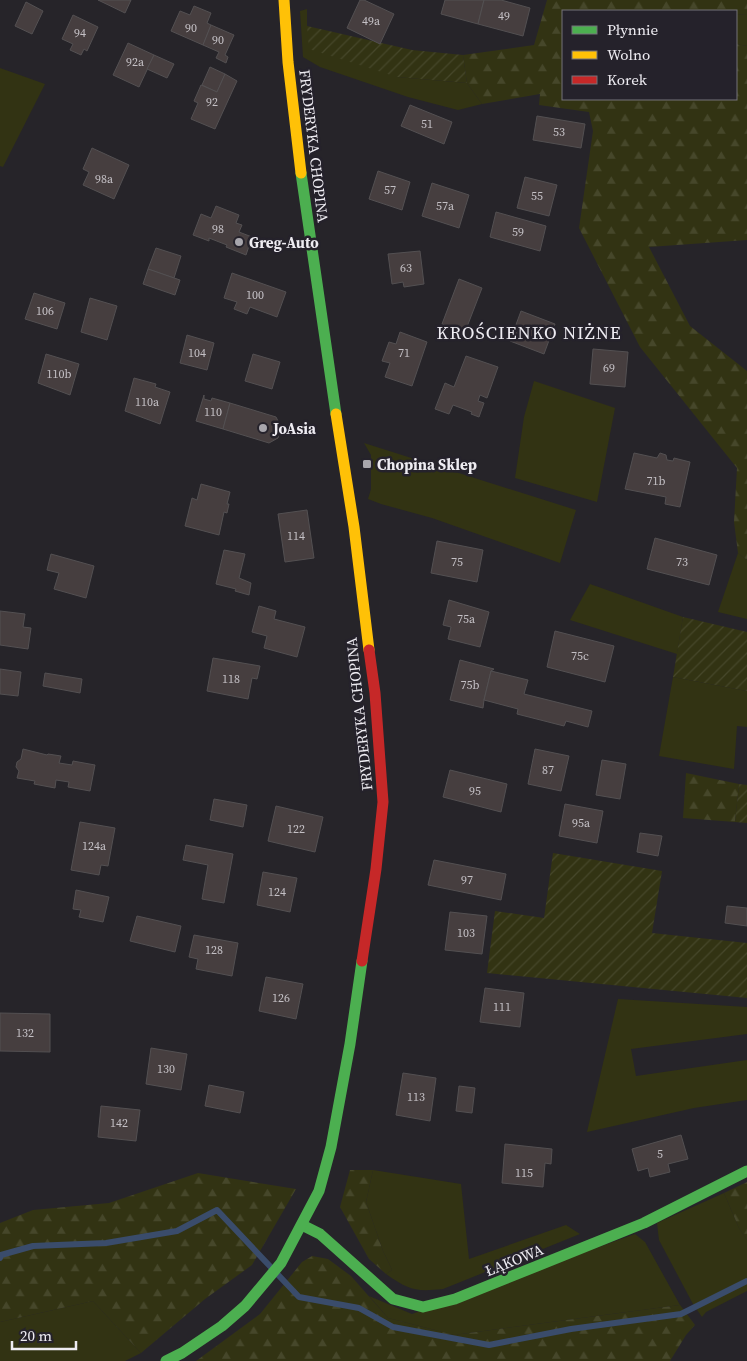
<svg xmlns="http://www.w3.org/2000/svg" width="747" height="1361" viewBox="0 0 747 1361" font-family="'Source Serif 4',serif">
<defs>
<pattern id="forest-firs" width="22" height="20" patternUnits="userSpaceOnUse" patternTransform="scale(1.25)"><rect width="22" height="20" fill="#323313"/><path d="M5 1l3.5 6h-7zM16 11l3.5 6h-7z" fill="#46472a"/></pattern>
<pattern id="garden-furrows" width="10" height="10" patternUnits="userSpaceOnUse" patternTransform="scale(1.25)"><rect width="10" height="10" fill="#323313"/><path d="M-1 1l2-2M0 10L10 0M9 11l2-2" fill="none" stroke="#46472a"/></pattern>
</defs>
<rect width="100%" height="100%" fill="#262429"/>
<g fill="#323313">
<path d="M307,9v17l90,51 70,6 15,21 -24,6 -50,-13 -88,-30 -17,-10 -3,-46z"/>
<path d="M736,14l11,1v31l-11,-2z"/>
<path d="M0,68l45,16 -42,83 -3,-1z"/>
<path d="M534,381l81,27 -18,94 -82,-24 9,-61z"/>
<path d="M364,443l212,67 -16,53 -128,-45 -51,-14 -13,-5 3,-10v-34z"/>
<path d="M738,553l9,7v59l-29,-7z"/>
<path d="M590,584l93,33 -6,37 -107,-34z"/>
<path d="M673,677l74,14v36l-10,-1 -3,43 -75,-13z"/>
<path d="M618,999l129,8v27l-116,15 5,27 111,-16v40l-53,8 -107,24z"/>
<path d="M373,1170l88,14 8,75 97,-34 14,9 -137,55c-28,3 -34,1 -57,-15l6,-4 -9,-19 -17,-49z"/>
<path d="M724,1193l15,35 8,12v51l-41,21 -4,5 -9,-13 -34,-64 -2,-17z"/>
<path d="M635,1234l10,8 35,63 -226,30 -66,-17 -19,-22 43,18z"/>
<path d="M93,1301l48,52 -16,8h-125v-39z"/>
</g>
<g fill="url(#forest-firs)">
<path d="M547,0h200v15l-11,-1v-3h-173v88h173v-55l11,2v194l-98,7 41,79 57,45v189l-9,-7 -4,-31 3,-54 -97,-121 -61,-119 14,-97 -4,-19 -50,-7 1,-11 -58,10 -15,-21 -4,-28 71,-10z"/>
<path d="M686,773l53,11 -4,38 -52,-4z"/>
<path d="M350,1170h23l-7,32 17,49 9,19 -6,4 -17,-15 -29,-52z"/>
<path d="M198,1173l98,16 -44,76 -47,34 -64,54 -48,-52 -93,21v-99l33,-13 76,-7z"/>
<path d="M747,1182v58l-8,-12 -15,-35z"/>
<path d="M312,1256l16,3 23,17 37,42 66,17 226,-30 15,20 -9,10 -16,26h-474l64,-47 42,-52z"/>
</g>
<g fill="url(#garden-furrows)">
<path d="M307,26l105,24 51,5 4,28 -70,-6 -88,-28z"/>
<path d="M683,617l64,15v59l-74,-14z"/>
<path d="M739,784l8,1v38l-12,-1z"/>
<path d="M553,853l109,18 -10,62 95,10v55l-260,-25 8,-62 49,7z"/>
</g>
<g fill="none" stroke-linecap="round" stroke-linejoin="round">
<path stroke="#3a4c6b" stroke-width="6" d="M0,1258l1,-3 32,-9 73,-3 71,-12 40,-21 82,87 60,11 34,19 96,18 82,-16 110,-15 66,-33"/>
</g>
<g fill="#463e3f" stroke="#535052">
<path d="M98,0h33l-6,13z"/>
<path d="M360,0h4l30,14 -14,30 -33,-16z"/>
<path d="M445,0h39l-6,24 -37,-10z"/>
<path d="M484,0h17l29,8 -7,28 -45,-12z"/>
<path d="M26,2l17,9 -11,23 -17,-8z"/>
<path d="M194,6l17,7 -4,10 4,2 -8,20 -32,-14 9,-20 10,4z"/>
<path d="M73,15l25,12 -11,24 -3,-2 -3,6 -11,-5 3,-6 -11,-5z"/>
<path d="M211,25l23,10 -9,20 3,2 -2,6 -10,-5 3,-6 -16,-7z"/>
<path d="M128,43l26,12 -15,32 -26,-12z"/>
<path d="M154,55l20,9 -7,14 -20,-9z"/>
<path d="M210,67l15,7 -8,18 -15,-7z"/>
<path d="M225,74l12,7 -22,48 -24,-10 7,-16 -4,-2 7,-16 16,7z"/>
<path d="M410,105l42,17 -8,22 -43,-18z"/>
<path d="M537,116l48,8 -4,24 -48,-8z"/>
<path d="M92,148l37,17 -15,34 -31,-14 6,-13 -6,-3z"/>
<path d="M378,171l32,11 -8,28 -33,-11z"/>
<path d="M525,177l32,8 -8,31 -32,-8z"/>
<path d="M432,183l37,12 -10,33 -37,-12z"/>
<path d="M216,206l23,9 -3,8 6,2 -3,7 13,5 -6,18 -20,-8 1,-2 -18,-7v3l-16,-6 8,-21 10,4z"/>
<path d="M496,212l50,14 -6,25 -50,-14z"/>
<path d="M156,248l25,8 -7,22 -26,-9z"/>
<path d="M420,251l4,33 -20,3 -1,-5 -11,2 -4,-30z"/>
<path d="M148,269l32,11 -5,15 -32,-11z"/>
<path d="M232,273l54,19 -9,25 -27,-10 -3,7 -13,-5 3,-7 -13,-4z"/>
<path d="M459,279l23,9 -17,44 -23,-8z"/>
<path d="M34,293l31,10 -8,26 -32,-10z"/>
<path d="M90,298l27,8 -10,34 -26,-8z"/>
<path d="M521,311l34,13 -11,30 -34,-13z"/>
<path d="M400,332l27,10 -15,44 -27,-9 5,-14 -8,-2 7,-19 7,2z"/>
<path d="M187,335l27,8 -7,27 -27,-7z"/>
<path d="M593,349l35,3 -3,35 -35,-3z"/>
<path d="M46,354l33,10 -9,31 -32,-12z"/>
<path d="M253,354l27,8 -8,27 -27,-8z"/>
<path d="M466,356l32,11 -11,31 -7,-3 -2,6 6,2 -5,14 -8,-3 1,-2 -19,-7 -4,9 -14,-5 10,-26 9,4z"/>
<path d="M134,378l22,6 -1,3 15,5 -10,32 -35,-13z"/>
<path d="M204,395v4l7,2 1,-3 18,5 -7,26 -27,-8z"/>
<path d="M230,403l46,14 5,10 -3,11 -9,5 -46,-14z"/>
<path d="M634,453l23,5 3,-5 6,2 1,5 6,1 1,-3 16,4 -10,45 -15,-3 1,-7 -41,-8z"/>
<path d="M201,484l29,8 -3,12h2l-2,9 -3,-1 -5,23 -34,-9 7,-28 5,2z"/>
<path d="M307,510l7,48 -29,4 -7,-48z"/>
<path d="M655,538l62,17 -8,30 -62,-16z"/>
<path d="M437,541l46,9 -6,32 -46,-9z"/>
<path d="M224,550l21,4 -6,24 12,5 -2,12 -14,-4 1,-2 -20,-5z"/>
<path d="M51,554l43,12 -8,32 -32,-9 5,-16 -12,-3z"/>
<path d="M449,600l40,12 -9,35 -32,-8 3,-12 -8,-2z"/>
<path d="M259,606l17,5 -2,8 31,8 -8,30 -33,-9 3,-12 -15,-4z"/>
<path d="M0,611l25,3 -2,13 8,1 -3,21 -28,-4z"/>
<path d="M555,631l59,15 -9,36 -58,-15z"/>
<path d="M213,658l47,8 -3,13 -5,-1 -4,21 -41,-8z"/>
<path d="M460,660l34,9 -3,2 -7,29 -1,8 -33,-8z"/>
<path d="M0,669l21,3 -3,24 -18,-2z"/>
<path d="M491,671l37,9 -4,14 68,17 -4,16 -22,-6 -2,5 -47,-12 1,-5 -34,-9z"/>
<path d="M45,673l37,6 -2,14 -37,-7z"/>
<path d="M23,749l24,6 1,-1 13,2 -2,7 13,2 1,-4 22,4 -5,26 -22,-4 1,-5 -13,-2 -1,8 -21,-4 1,-3 -18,-3 2,-7 -3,-4 1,-5 4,-3z"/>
<path d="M535,749l34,7 -8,35 -33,-7z"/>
<path d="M602,760l24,4 -6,35 -24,-4z"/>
<path d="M450,770l57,14 -6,28 -58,-15z"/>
<path d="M214,799l33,6 -4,22 -33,-7z"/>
<path d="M565,804l38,7 -6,32 -38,-7z"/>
<path d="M276,806l47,11 -8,35 -47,-11z"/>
<path d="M80,822l35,6 -7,38 -7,-1 -2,10 -28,-5z"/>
<path d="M640,833l22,3 -4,20 -21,-4z"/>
<path d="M186,845l47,9 -9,49 -22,-4 6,-34 -25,-5z"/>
<path d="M434,860l72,14 -5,26 -73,-15z"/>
<path d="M263,872l34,6 -7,34 -33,-7z"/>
<path d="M76,890l33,7 -6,25 -24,-5 2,-7 -8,-1z"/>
<path d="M727,906l20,2v18l-22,-3z"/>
<path d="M450,912l37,4 -5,38 -37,-4z"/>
<path d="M137,916l44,10 -6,26 -45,-11z"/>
<path d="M194,935l44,8 -6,33 -36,-7 2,-10 -9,-2z"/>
<path d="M266,977l37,7 -7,35 -37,-8z"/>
<path d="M485,988l39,5 -4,34 -40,-5z"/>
<path d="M0,1013l50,1v38l-50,-1z"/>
<path d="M151,1048l36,6 -6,36 -35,-6z"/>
<path d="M403,1073l33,5 -6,43 -34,-6z"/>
<path d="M209,1085l35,7 -4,21 -35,-7z"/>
<path d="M459,1086l16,2 -3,25 -16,-2z"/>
<path d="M101,1106l39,4 -4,31 -38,-4z"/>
<path d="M681,1135l7,24 -20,5 2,8 -20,5 -2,-9 -10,3 -6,-22z"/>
<path d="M505,1144l47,5 -1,15 -6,-1 -2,24 -41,-4z"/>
</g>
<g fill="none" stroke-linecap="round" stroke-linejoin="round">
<g stroke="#4caf50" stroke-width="11">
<path d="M301,173l35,241"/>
<path d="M302,1225l18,9 73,65 30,8 32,-8 189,-76 103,-52"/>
<path d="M166,1361l16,-8 40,-27 23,-20 36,-43 38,-72 12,-44 19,-103 12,-83"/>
</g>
<g stroke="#ffc107" stroke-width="11">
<path d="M284,0l4,62 13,111"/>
<path d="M336,414l18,113 15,123"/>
</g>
<path stroke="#c62828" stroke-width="11" d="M362,961l14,-92 7,-67 -8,-109 -6,-43"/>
</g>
<g fill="#a8a6ac" stroke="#25222b" stroke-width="2">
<circle cx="239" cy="242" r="5"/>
<circle cx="263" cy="428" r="5"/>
<rect x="362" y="459" width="10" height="10" rx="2.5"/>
</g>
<g text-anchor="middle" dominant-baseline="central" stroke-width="5" stroke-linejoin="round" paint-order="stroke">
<g font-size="12" fill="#c4c0c5">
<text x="504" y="16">49</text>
<text x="371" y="21">49a</text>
<text x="191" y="28">90</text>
<text x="80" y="33">94</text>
<text x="218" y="40">90</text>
<text x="135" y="62">92a</text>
<text x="212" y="102">92</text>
<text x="427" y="124">51</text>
<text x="559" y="132">53</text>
<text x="104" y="179">98a</text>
<text x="390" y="190">57</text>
<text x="537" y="196">55</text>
<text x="445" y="206">57a</text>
<text x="218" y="229">98</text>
<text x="518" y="232">59</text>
<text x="406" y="268">63</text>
<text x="255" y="295">100</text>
<text x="45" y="311">106</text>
<text x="197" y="353">104</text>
<text x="404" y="353">71</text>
<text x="609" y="368">69</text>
<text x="59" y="374">110b</text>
<text x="147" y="402">110a</text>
<text x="213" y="412">110</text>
<text x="656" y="481">71b</text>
<text x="296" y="536">114</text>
<text x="457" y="562">75</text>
<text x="682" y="562">73</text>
<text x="466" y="619">75a</text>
<text x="580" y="656">75c</text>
<text x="231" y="679">118</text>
<text x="470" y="685">75b</text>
<text x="548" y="770">87</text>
<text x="475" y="791">95</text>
<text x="581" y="823">95a</text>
<text x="296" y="829">122</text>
<text x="94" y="846">124a</text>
<text x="467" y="880">97</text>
<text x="277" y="892">124</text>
<text x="466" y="933">103</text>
<text x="214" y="950">128</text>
<text x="281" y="998">126</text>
<text x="502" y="1007">111</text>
<text x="25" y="1033">132</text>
<text x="166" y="1069">130</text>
<text x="416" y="1097">113</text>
<text x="119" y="1123">142</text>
<text x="660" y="1154">5</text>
<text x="524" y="1173">115</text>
</g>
<g font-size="15" fill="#eeecf2" stroke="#25222b">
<text transform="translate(314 146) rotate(83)">FRYDERYKA CHOPINA</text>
<text transform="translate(359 714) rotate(-96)">FRYDERYKA CHOPINA</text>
<text transform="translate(514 1260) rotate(-22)">ŁĄKOWA</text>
</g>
<g font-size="15" font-weight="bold" fill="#eeecf2" stroke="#25222b" text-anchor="start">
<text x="249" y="242">Greg-Auto</text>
<text x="273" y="428">JoAsia</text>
<text x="377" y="464">Chopina Sklep</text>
</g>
<g font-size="18" letter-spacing="1" fill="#eeecf2" stroke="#25222b">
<text x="529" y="332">KROŚCIENKO NIŻNE</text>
</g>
</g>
<rect x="562" y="10" width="175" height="90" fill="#25222b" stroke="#75737b"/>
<rect x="572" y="26" width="25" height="8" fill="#4caf50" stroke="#75737b"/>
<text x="607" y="35" font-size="15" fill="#eeecf2">Płynnie</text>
<rect x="572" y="51" width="25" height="8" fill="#ffc107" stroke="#75737b"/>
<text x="607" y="60" font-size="15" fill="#eeecf2">Wolno</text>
<rect x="572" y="76" width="25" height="8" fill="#c62828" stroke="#75737b"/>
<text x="607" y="85" font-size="15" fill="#eeecf2">Korek</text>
<path d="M12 1341v8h64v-8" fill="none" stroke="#eeecf2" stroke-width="2.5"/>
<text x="20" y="1341" font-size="15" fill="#eeecf2" stroke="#25222b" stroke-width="4" paint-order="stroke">20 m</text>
</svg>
